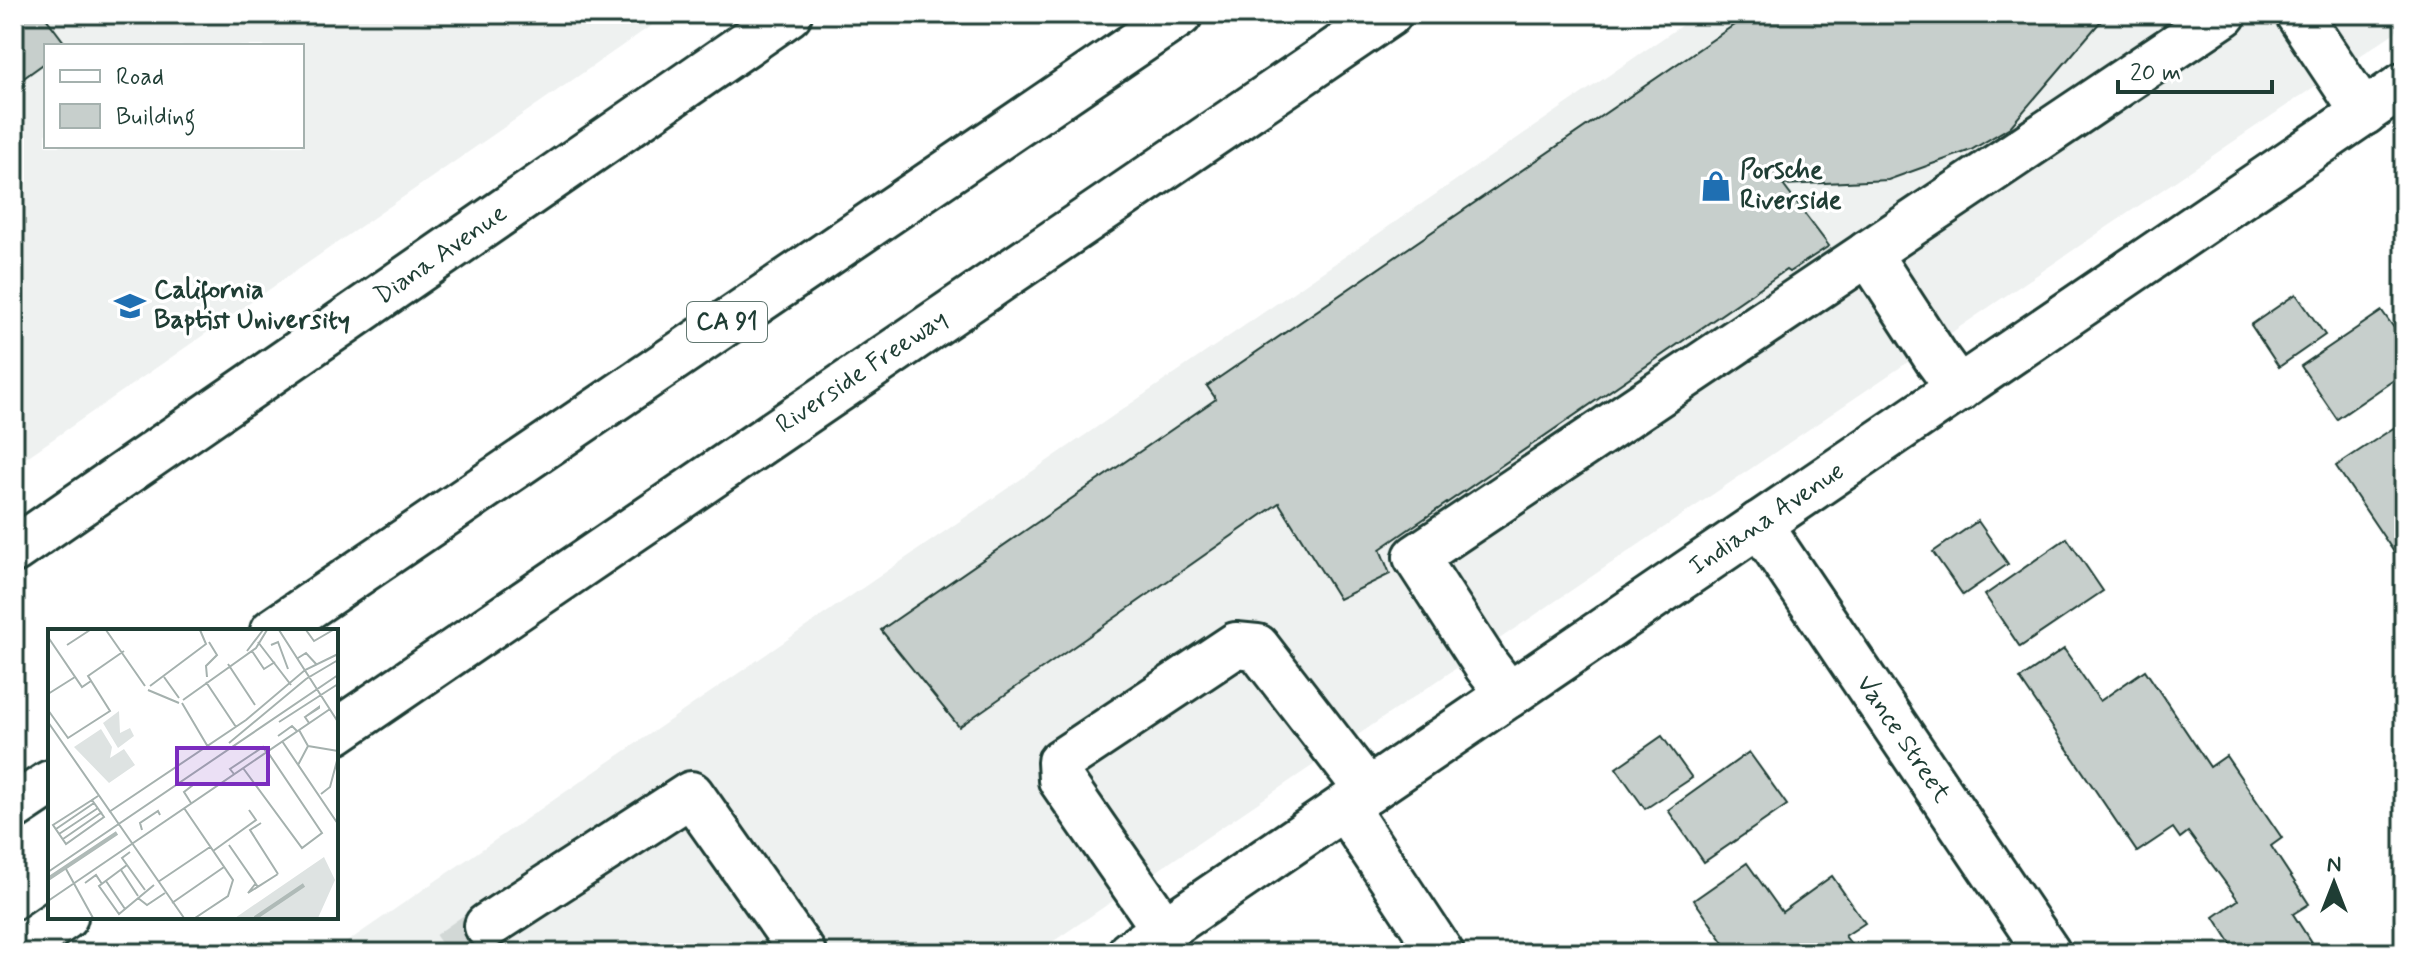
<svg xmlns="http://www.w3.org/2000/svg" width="2418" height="967" viewBox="0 0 2418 967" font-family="Mynerve,sans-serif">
<rect width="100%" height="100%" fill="#fff"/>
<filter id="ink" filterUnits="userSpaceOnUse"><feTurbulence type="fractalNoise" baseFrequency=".0125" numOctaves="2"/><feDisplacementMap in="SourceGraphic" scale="16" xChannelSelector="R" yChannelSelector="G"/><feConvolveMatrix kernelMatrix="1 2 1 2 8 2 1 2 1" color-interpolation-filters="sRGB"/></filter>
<g filter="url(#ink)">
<g fill="#eef1f0" fill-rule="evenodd">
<path d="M14,14h654l-654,452zM46,46h256v100h-256z"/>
<path d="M1698,14h706v12l-1368,927h-705z"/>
</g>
<g fill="#c7cfcc" stroke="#1f3d34" stroke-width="2">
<path d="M14,14h29l24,32h-21v16l-32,23z"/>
<path d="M1750,14h357l-97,113 -39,23 -83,30 -105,5 46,61 -40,26 -3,-2 -406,279 10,25 -51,25 -60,-96 -320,224 -78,-97 335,-231 -9,-13z"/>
<path d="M2296,294l29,41 -46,32 -28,-42z"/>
<path d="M2382,311l22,31v31l-67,46 -36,-53z"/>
<path d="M2404,421v146l-68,-101z"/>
<path d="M1978,521l30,43 -45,31 -30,-43z"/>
<path d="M2067,538l36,53 -83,56 -35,-52z"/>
<path d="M2064,649l36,52 45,-31 65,97 16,-11 56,82 -11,8 38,58 -16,10 25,39h-81l-23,-36 24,-17 -50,-68 -8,6 -7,-10 -36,24 -117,-173z"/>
<path d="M1662,736l30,42 -47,31 -29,-41z"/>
<path d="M1749,752l38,53 -83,57 -36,-52z"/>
<path d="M1747,863l35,49 50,-36 33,47 -20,13 13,17h-134l5,-3 -35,-50z"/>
</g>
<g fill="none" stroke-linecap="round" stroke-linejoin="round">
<path stroke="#d2d8d6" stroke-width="44" stroke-dasharray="44 22" stroke-linecap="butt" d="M448,953l39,-27"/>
<defs>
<g id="minor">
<path d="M2298,14l66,99"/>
<path d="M1868,253l69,106 22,30"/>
<path d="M1759,524l289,429"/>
<path d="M14,550l775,-536"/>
<path d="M1509,695l-23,-30 -70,-108 808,-543"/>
<path d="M1345,808l96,145"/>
<path d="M487,926l204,-132 112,159"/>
<path d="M1164,929l-103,-149 -1,-18 176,-117 21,2 111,144"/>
<path d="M1130,953l1274,-868"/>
</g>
<g id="highway">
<path d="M273,631l907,-617"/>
<path d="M336,732l1053,-718"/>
<path d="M14,807l36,-24"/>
<path d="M14,952l51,-35"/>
</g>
</defs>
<use href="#minor" stroke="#1f3d34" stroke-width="50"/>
<use href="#highway" stroke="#1f3d34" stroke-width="50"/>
<use href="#minor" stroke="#fff" stroke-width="44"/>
<use href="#highway" stroke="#fff" stroke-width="44"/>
</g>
</g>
<defs>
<symbol id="shop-bare" viewBox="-9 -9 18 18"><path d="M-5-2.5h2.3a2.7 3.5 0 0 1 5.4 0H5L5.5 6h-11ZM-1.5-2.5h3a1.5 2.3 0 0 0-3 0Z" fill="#1f6fb2" stroke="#fff" stroke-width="2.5" paint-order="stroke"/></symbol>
<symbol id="university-bare" viewBox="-9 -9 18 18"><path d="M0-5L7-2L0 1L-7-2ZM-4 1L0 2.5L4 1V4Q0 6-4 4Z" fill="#1f6fb2" stroke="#fff" stroke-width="2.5" paint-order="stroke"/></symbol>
</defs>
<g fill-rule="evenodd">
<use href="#shop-bare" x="1694" y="164" width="44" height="44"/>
<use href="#university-bare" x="108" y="284" width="44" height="44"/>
</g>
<g text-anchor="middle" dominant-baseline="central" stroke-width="7" stroke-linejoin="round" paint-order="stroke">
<rect fill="#fff" stroke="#627771" stroke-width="2" x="687" y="302" width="80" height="40" rx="6"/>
<g font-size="24" font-weight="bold" fill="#1f3d34">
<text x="727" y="322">CA 91</text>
</g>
<g font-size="26" font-weight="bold" fill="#1f3d34" stroke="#fff" text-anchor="start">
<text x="1740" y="171">Porsche<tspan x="1740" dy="30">Riverside</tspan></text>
<text x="154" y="291">California<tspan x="154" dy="30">Baptist University</tspan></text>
</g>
<g font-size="26" fill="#1f3d34" stroke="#fff">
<text transform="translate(441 255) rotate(-35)">Diana Avenue</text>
<text transform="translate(862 372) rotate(-34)">Riverside Freeway</text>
<text transform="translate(1767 519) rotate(-34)">Indiana Avenue</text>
<text transform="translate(1903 739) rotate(56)">Vance Street</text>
</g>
</g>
<g transform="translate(48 629)">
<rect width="290" height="290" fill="#fff"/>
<path d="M71,82l1,22 10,-5 4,8 -16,12 -15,-25zM53,100l11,18 -2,11 14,-9 11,16 -26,18 -35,-36zM276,228l11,23 -17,38h-83z" fill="#dee3e2"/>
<path fill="none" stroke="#afbab7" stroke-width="4" d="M0,250l69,-46M207,289l49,-33"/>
<path fill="none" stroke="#a5b1ae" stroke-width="2" d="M58,1l39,56M231,1l59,92M258,1l8,11 19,-11M0,8l34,50 9,-6M210,13l33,43M19,16l23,-15M223,16l7,-3 10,27M199,22l16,-21M204,22l12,18 11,-7M250,29l8,-5 11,12M180,35l27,41M116,48l15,21M159,48l-1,-11 11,-11 -8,-13M158,53l30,45M102,57l56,-42 -6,-14M100,61l31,13M0,65l27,-17M135,71l73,-52 11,-18M134,74l26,44M0,81l20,28 42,-27 -22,-35 36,-25M257,88l14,-10v1l-14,9 4,6M0,93l136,196M231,93l59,-38M230,107l14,-10 5,5M234,112l56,83M181,114l77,-64 32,-19M260,117l30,5M250,136l10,-19 -9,-16M195,139l59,80 20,-15 -55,-82M186,145l-4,-5 33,-22 3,5M273,165l9,-7 8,-30M44,171l-39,25 13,19 38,-27 -12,-17 6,-4M143,174l-7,-11 9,-7M136,179l49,72 -5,16 -33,22M61,183l137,-92 59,-50 33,-16M213,194l-11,7 28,44M8,200l38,-26M94,201l-2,-7 18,-12 2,4M11,205l39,-26M15,210l39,-27M181,216l29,42M165,222l43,-31 -7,-10M82,223l-8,6 23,32M79,236l-28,21 20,28 35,-29M18,240l27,49M73,241l17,26M0,243l290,-197M58,252l19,28M110,253l52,-35M37,254l11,-8 6,9M208,254l-8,10 30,-19M90,269l9,7 18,-12M0,272l282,-192M124,274l52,-36"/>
<path fill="#7b2cbf" fill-opacity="0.15" stroke="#7b2cbf" stroke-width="4" d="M129,119h91v36h-91z"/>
<rect width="290" height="290" fill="none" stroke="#1f3d34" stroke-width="4"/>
</g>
<rect width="2418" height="967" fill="none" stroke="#fff" stroke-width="48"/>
<rect x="24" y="24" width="2370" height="919" fill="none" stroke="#1f3d34" stroke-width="3" filter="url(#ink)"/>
<rect x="44" y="44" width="260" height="104" fill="#ffffff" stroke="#a5b1ae" stroke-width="2"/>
<rect x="60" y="70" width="40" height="12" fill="#ffffff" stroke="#a5b1ae" stroke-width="2"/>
<text x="116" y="84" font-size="24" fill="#1f3d34">Road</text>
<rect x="60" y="104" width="40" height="24" fill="#c7cfcc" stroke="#a5b1ae" stroke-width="2"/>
<text x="116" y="124" font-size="24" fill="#1f3d34">Building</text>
<g transform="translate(2334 883)" stroke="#ffffff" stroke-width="6" paint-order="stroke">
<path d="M0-6L14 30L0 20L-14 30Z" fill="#1f3d34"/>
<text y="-12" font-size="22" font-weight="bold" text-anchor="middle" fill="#1f3d34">N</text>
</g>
<path d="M2118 80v12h154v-12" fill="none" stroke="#1f3d34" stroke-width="4"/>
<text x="2130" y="80" font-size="24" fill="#1f3d34" stroke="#ffffff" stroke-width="6" paint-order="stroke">20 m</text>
</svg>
